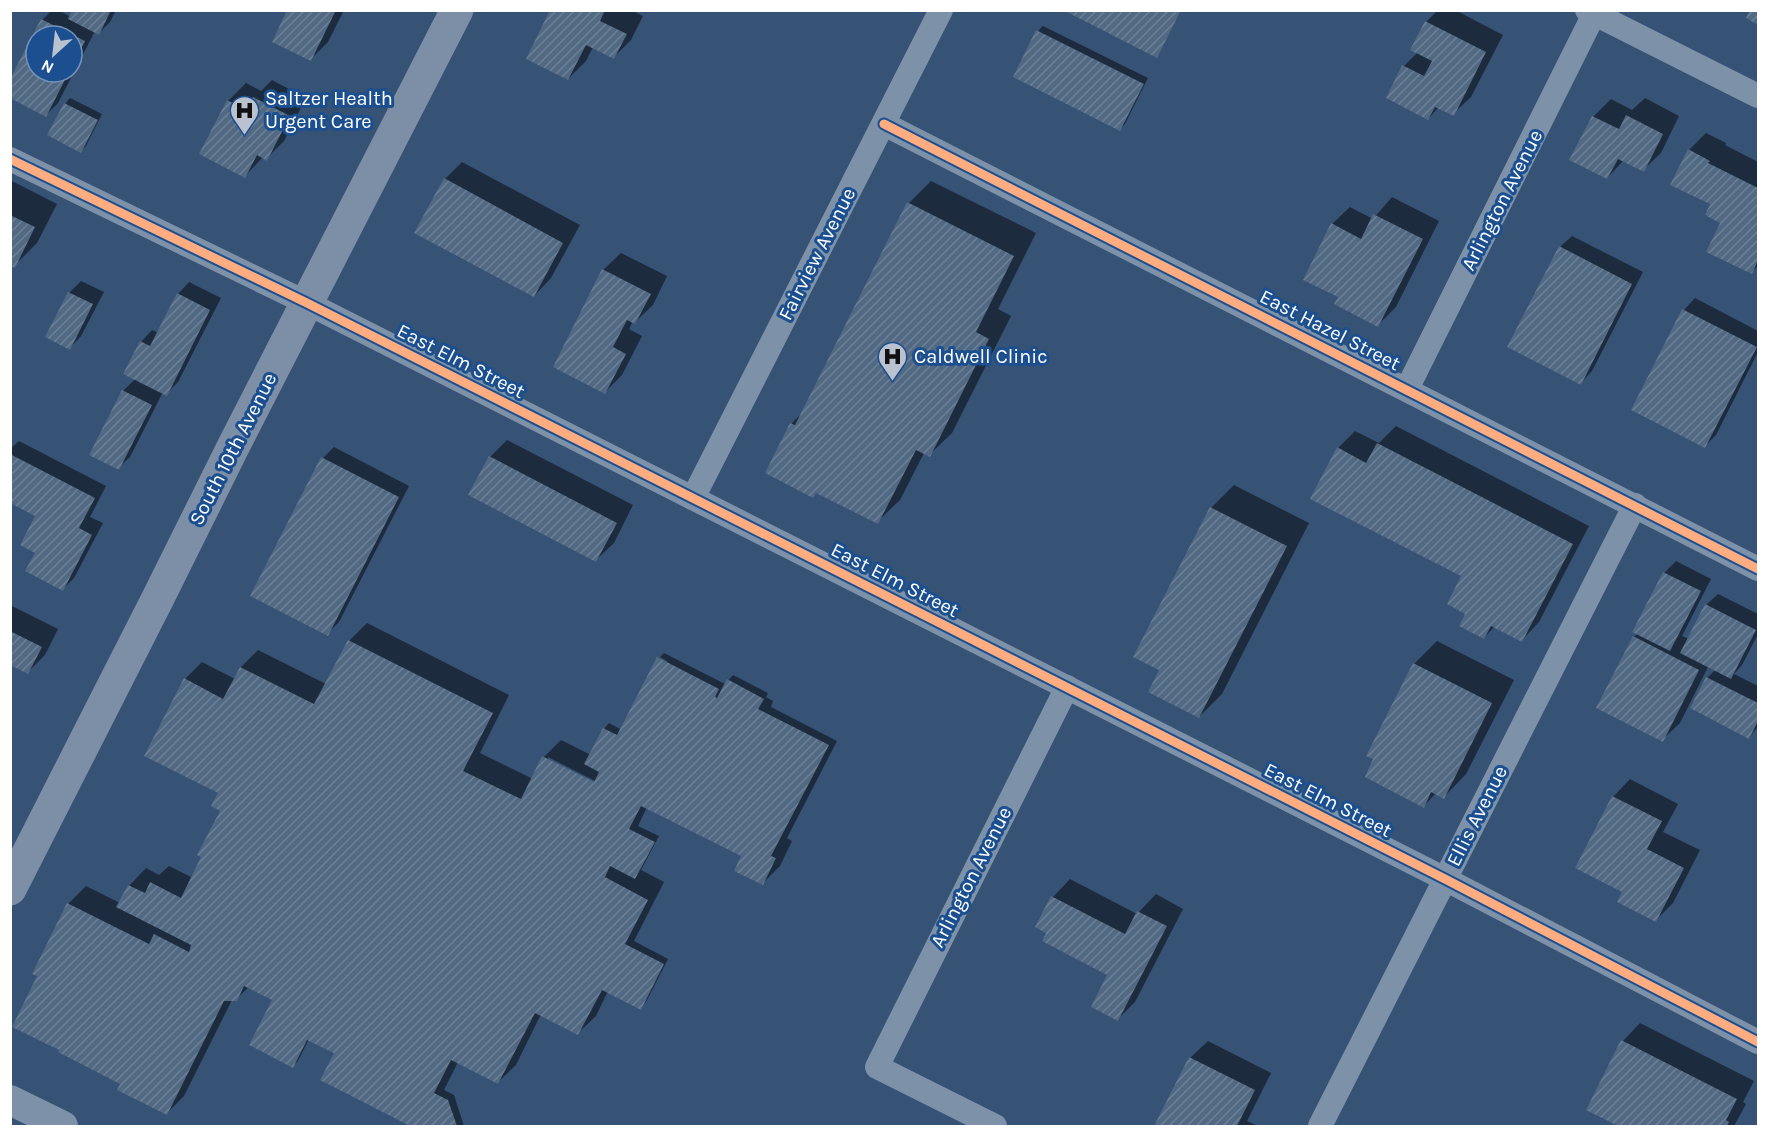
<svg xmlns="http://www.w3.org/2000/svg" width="1769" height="1137" viewBox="0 0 1769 1137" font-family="Karla,sans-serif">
<defs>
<pattern id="building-hatch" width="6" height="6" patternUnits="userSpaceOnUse" patternTransform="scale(1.5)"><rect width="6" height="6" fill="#526984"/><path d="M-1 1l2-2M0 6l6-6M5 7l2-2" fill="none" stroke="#6c8096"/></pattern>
</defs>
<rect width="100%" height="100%" fill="#365274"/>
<g fill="#0007" fill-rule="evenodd">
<path d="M52,10h6l13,7 3,-7h42l-6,12 -11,11 -4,-2 -37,72 -12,12 -36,-18 32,-77zM36,36h36v36h-36z"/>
<path d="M289,10h55l-16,32 -17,17z"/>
<path d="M552,10h79l12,6 -12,24 -17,17 -21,-10 -7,14 -18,18z"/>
<path d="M1438,10h17l48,25 -32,62 -18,17 -14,-7 -11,12 -24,-53 14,-14 8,-30z"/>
<path d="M1043,26l105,52 -23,46 -5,5 -82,-98z"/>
<path d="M272,80l34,18 -22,43 -18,18 -3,-2 -18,19 -44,-22 27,-53 18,-18 15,8z"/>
<path d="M70,98l32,16 -16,32 -5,5 -16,-47z"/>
<path d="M1645,98l34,18 -18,37 -18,17 -19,-10 -17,18 -14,-61 18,-18 21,11z"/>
<path d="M1706,133l20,10 -1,2 33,17v103l-6,7 -30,-49 -33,-73z"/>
<path d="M462,162l118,63 -29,53 -17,18 -89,-117z"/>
<path d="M12,181l45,23 -20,39 -23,23 -4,-2z"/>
<path d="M931,181l105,52 -38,76 13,7 -59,117 -23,22 -5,-2 -24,47 -23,22 -86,-98 12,-12 106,-209z"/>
<path d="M1392,197l47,24 -43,86 -18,18 -38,-28 -8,-73 18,-17 23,12z"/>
<path d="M1572,236l71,36 -51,99 -11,12 -21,-136z"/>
<path d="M621,253l46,23 -14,29 -18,17 -2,-1 -4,8 13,7 -20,39 -17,17 -2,-122z"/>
<path d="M81,281l23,11 -23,44 -11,12 -23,-12 23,-44z"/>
<path d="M189,282l32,16 -43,84 -12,12 -3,-2 -33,65 -12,11 5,-77 13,-13 5,-36 11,-12 6,3 20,-39z"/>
<path d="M1695,298l63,33v21l-42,83 -11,11 -21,-136z"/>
<path d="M1396,426l193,100 -50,96 -17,18 -27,-14 -11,12 -17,-25 -4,-37 -125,-128 17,-17 24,12z"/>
<path d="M507,440l126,65 -19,38 -18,17 -106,-103z"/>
<path d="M19,441l87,45 -16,31 13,6 -29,55 -11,11 -26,-74 -27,-14v-52z"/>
<path d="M334,447l75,39 -70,136 -12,12 -4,-176z"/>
<path d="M1234,485l75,38 -87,171 -23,23 -38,-48 50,-161z"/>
<path d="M1676,561l35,18 -29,57 7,3 17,-34 12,-11 40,20v20l-16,31 -8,9 24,12v41l-9,10 -42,-59 9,-9 -7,-4 -29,58 -18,17 -28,-103 4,-4 26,-60z"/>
<path d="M10,605l48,24 -13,26 -17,17 -16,-8 -2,3z"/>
<path d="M367,623l142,72 -29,58 53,26 11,-22 17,-17 30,15 13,-26 5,-6 13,7 45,-69 -7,-4 4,-4 61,31 8,-9 35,18 -2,4 7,4 -2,6 66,34 -50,97 5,3 -12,25 -18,18 -19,-28 -96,-49 -9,19 21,10 -18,34 23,12 -30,59 34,18 -22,43 -6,6 -32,-17 -12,25 -18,17 -37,-19 -25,51 -18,17 -40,-20 -14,28 10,5 10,31h-51l-91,-47 14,-27 -27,-13 -11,22 -5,5 -17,-72 -27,-7 -13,12 -4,1 -48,96 -17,17 -45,-29 -83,-108 29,-72 18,-18 34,17 9,-17 17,-18 13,7 10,-9 24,12 29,-68 -3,-18 -34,-113 17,-17 33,17 6,-12 17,-17 68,34 23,-43zM548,757l53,27 -1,3 -52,-26z"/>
<path d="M1437,641l77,39 -48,94 -22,23 -8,-4 -12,13 -10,-142z"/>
<path d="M1630,779l48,25 -15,28 37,18 -27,53 -17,17 -32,-28 -11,-95z"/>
<path d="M1070,879l67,35 19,-20 27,15 -48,93 -17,17 -9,-45 -61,-41 -11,-6 16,-30z"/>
<path d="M1640,1023l114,58 -11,21 3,2 -12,22h-113l-33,-17 35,-68z"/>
<path d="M1208,1041l63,32 -24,48 11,5h-102l34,-68z"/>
</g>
<g fill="url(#building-hatch)">
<path d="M72,10h39l-12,25 -31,-16z"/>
<path d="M287,10h49l-25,51 -39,-19z"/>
<path d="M550,10h55l-5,11 27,13 -13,25 -28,-14 -18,35 -42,-21z"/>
<path d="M1063,10h118l-24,48z"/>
<path d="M1750,10h8v15l-12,-7z"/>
<path d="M41,19l44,22 -13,26v-31h-36v36h33l-23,45 -36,-19v-19z"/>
<path d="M1425,21l61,31 -32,64 -19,-9 -7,13 -42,-22 16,-33 22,11 8,-15 -22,-11z"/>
<path d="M1036,30l108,54 -24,47 -107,-54z"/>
<path d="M253,97l37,19 -23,45 -10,-6 -12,23 -46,-24 28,-54 19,10z"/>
<path d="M64,103l34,17 -17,33 -34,-18z"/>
<path d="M1626,115l37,19 -19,38 -26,-13 -11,20 -38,-19 23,-44 27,13z"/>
<path d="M1688,149l22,12 -2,2 50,25v72l-6,14 -46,-22 14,-29 -15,-8 5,-11 -40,-19z"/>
<path d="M444,178l119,65 -29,54 -120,-64z"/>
<path d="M907,202l107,54 -38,76 13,7 -59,118 -14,-7 -38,74 -62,-31 -3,5 -48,-25 25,-50 5,2z"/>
<path d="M1373,214l50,25 -45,88 -44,-23 4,-7 -35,-17 28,-57 30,16z"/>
<path d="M10,215l25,12 -20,41 -5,-2z"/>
<path d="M1559,246l73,38 -51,101 -74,-38z"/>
<path d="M602,269l49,25 -16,30 -8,-4 -14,27 13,7 -21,40 -52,-27z"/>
<path d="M68,292l25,12 -23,46 -25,-13z"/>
<path d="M177,293l33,17 -43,86 -44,-22 17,-33 10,5z"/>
<path d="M1682,309l75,38 -52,101 -74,-38z"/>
<path d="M122,390l30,15 -33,65 -30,-15z"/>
<path d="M1377,443l196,101 -51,98 -31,-16 -7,13 -25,-13 6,-12 -18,-10 14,-28 -151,-77 27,-52 29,16z"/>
<path d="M10,454l85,44 -16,30 13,7 -29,56 -38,-20 10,-18 -15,-8 15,-29 -25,-13z"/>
<path d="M489,456l128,67 -21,39 -128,-67z"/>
<path d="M321,457l78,40 -71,139 -78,-40z"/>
<path d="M1210,507l77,39 -88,172 -51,-26 11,-22 -26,-13z"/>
<path d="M1663,572l38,19 -31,60 -38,-19z"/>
<path d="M1705,604l51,26 -25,49 -51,-26z"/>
<path d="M10,631l32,16 -14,27 -18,-9z"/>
<path d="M1633,636l66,34 -36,72 -67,-34z"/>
<path d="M348,640l145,73 -30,58 58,28 21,-43 52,26 5,-10 -15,-8 19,-36 14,7 40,-78 62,32 -4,8 2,1 10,-19 37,20 -6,10 71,36 -58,111 5,2 -13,27 -29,-14 7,-15 -100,-50 -12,23 26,13 -20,37 -25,-13 -5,11 43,23 -23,44 39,20 -23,46 -39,-20 -24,45 -43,-22 -37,71 -47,-24 -17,33 14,7 9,26h-47l-90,-46 14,-27 -27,-13 -14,28 -44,-23 23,-45 -28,-14 -7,15h-13l-57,114 -50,-25 3,-6 -62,-32 1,-2 -47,-23 25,-51 -5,-2 35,-71 82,41 5,-10 35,18 2,-7 -75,-38 12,-22 17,8 5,-11 31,16 20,-41 -4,-2 23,-44 -9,-5 7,-13 -74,-37 40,-78 39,21 17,-32 74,37z"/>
<path d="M1413,663l79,40 -48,96 -13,-7 -7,16 -59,-31 8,-18 -7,-3z"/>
<path d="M1706,677l52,26v18l-9,18 -59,-31z"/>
<path d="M1612,796l50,25 -15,28 37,19 -28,54 -39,-20 5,-10 -47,-24z"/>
<path d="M1051,896l74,38 12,-23 30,15 -49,95 -27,-14 16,-32 -65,-34 4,-8 -11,-6z"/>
<path d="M1621,1040l116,59 -11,21 3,2 -2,4h-109l-32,-16z"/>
<path d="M1189,1057l66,33 -18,36h-83z"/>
</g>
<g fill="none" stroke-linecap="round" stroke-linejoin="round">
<g stroke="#7d92a8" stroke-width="24">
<path d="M1587,10l171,86"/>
<path d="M884,124l874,445"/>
<path d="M10,159l297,144 619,313 519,263 313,163"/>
<path d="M1407,389l189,-379"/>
<path d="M693,498l248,-488"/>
<path d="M995,1126l-118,-59 190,-380"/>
<path d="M1320,1126l315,-621"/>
</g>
<path stroke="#7d92a8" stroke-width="30" d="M10,1100l53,26"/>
<path stroke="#7d8ea7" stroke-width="33" d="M10,889l148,-291 77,-155 222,-433"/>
<defs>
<g id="cycleway">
<path d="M884,124l874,445"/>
<path d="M10,159l297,144 619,313 519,263 313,163"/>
</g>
</defs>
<use href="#cycleway" stroke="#1b4f8f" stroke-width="13"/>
<use href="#cycleway" stroke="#ffac80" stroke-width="9"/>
</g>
<defs>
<symbol id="hospital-pin" viewBox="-11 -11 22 30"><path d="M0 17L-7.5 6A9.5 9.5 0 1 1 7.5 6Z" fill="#b9c2ce" stroke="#1b4f8f"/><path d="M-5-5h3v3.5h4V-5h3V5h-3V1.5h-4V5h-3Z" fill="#111"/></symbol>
</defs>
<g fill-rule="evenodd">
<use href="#hospital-pin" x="228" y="94" width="33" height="45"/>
<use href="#hospital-pin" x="876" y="340" width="33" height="45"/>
</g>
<g text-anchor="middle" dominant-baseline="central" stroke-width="6" stroke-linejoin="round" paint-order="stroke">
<g font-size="20" fill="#fff" stroke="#1b4f8f" text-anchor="start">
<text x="265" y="98">Saltzer Health<tspan x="265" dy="23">Urgent Care</tspan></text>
<text x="914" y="356">Caldwell Clinic</text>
</g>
<g font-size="20" fill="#fff" stroke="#1b4f8f">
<text transform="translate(1502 200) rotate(-63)">Arlington Avenue</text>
<text transform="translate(817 254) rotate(-63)">Fairview Avenue</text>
<text transform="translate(1330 330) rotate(27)">East Hazel Street</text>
<text transform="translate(461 361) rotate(27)">East Elm Street</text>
<text transform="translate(233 449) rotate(-63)">South 10th Avenue</text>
<text transform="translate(895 580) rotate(27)">East Elm Street</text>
<text transform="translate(1328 800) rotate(27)">East Elm Street</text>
<text transform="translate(1477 816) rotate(-63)">Ellis Avenue</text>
<text transform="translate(971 877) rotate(-63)">Arlington Avenue</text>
</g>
</g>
<rect width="1769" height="1137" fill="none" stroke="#ffffff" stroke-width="24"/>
<g transform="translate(54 54) rotate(207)"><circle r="28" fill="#1b4f8f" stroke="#7695bc" stroke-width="1.5"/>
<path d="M0-4.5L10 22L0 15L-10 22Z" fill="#b9c2ce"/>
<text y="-9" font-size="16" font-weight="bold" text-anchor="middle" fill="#ffffff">N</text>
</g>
</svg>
